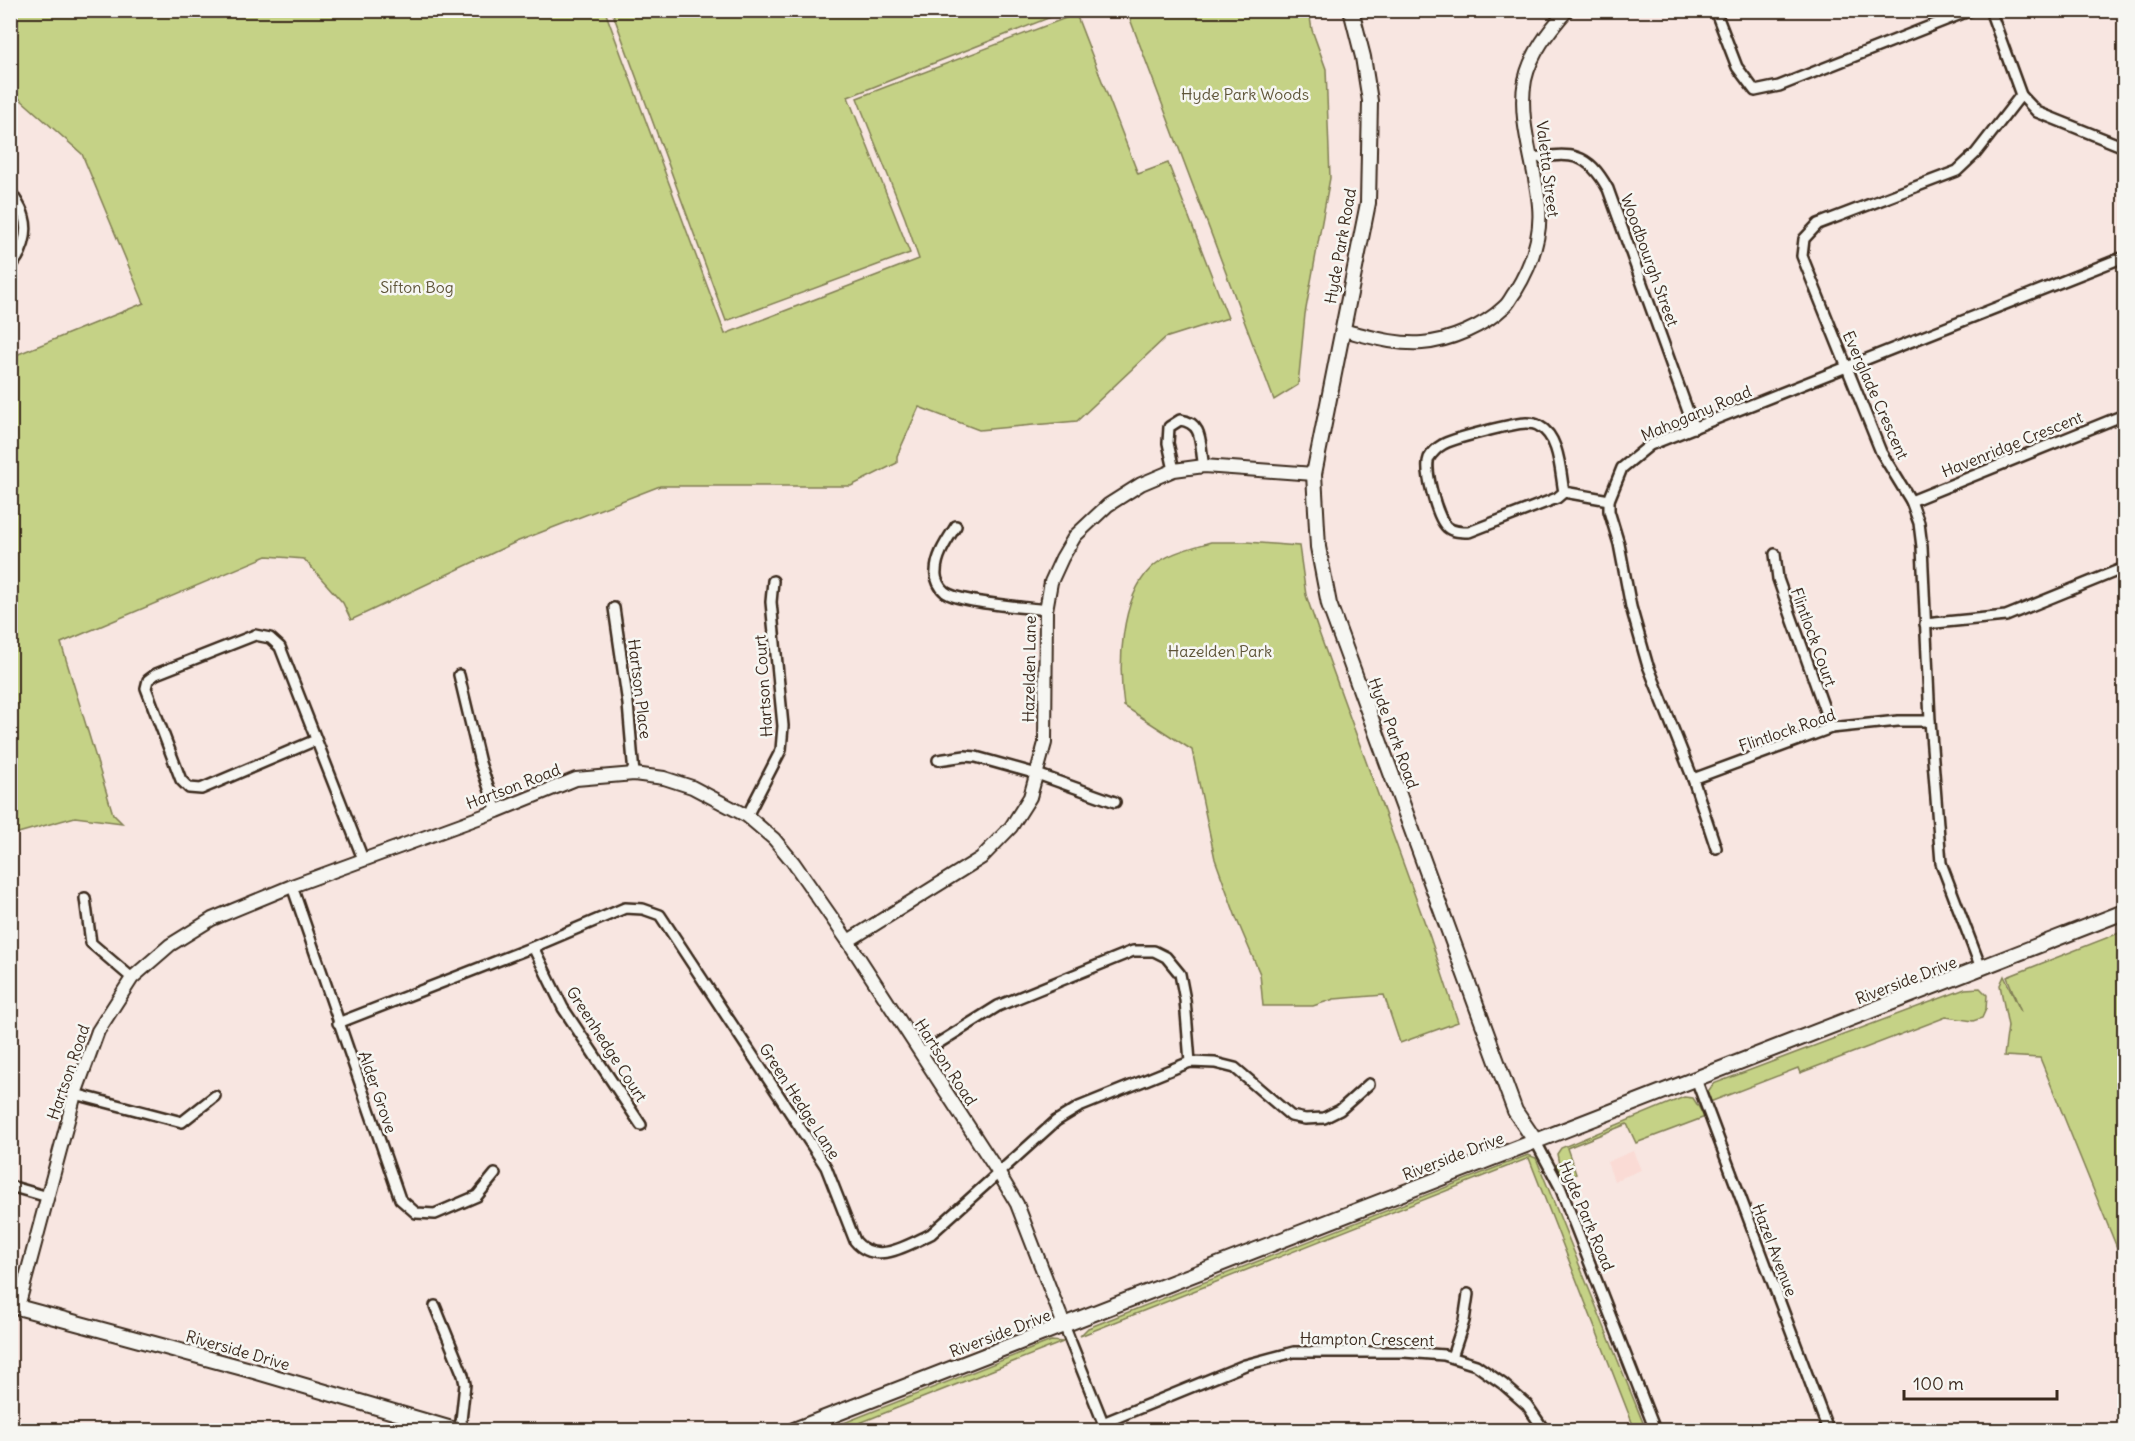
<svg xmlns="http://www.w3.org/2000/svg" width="2135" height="1441" viewBox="0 0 2135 1441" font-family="Delius,sans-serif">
<rect width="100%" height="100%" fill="#f8e6e1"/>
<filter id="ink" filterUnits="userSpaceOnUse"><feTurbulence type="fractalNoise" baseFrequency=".0167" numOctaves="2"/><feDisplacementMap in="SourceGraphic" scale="12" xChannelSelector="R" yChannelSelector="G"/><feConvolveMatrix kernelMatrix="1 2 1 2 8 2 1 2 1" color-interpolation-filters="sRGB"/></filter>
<g filter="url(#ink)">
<path fill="#fadbd5" d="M1633,1151l8,19 -27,11 -7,-19z"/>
<g fill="#c5d286" stroke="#807e52" stroke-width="1.5">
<path d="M10,11h595l120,323 194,-75 -14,-41 -48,-120 219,-84 62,160 30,-11 60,155 -63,20 -88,83 -98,9 -60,-23 -22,49v7l-46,23h-191l-144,56 -165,78 -8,-17 -39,-44 -37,-3 -206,87 52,171 9,9 -47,-6 -64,18v-478l133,-54 -62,-149 -71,-63z"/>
<path d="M612,11v-1l454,1 -218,86 62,156 -184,68z"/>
<path d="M1127,11h182l3,19 14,39 4,109 -25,136 -7,71 -24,15z"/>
<path d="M1211,542h36l52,4 7,49 11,32 113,310 28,85 -58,21 -16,-48 -50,4 -21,7h-50l-3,-32 -23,-54 -22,-61 -23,-109 -68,-44c-6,-40 -4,-107 27,-138 16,-15 40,-20 60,-26z"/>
<path d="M2124,931v334l-84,-207 -36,-2 4,-30 -8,-41 4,-9 17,36 -14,-35z"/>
<path d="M1980,988l7,7 -1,14 -4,9 -9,3 -27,-4 -146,56 -2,-5 -88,34 -3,-9 6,-9 252,-95z"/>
<path d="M1684,1097l9,1 12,19 -69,26 -9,-19 -60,24 9,26 -8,4 -6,-2 -6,-11 3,-1 -2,-10 4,-6z"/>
<path d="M1528,1155l8,3 110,272h-11l-106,-272 -449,178 8,-8z"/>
<path d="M1051,1341l12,1 -221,88h-16z"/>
</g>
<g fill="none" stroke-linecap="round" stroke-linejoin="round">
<defs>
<g id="minor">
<path d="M1715,10l22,57 18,24 24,-5 192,-76"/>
<path d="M1990,10l31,85 16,17 87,35"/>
<path d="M1532,158c40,-5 55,-7 76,31l86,239"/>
<path d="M10,191c5,8 12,17 14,26 5,17 -2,38 -14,50"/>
<path d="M1174,470l-6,-27 1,-16 11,-7c25,3 19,26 24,46"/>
<path d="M1564,492c-4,-20 -4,-55 -25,-66 -3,-2 -9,-3 -13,-3 -11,0 -76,16 -84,22 -4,2 -11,9 -13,13 -5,12 8,60 18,69 6,5 14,5 22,5l88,-34 7,-6 45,8"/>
<path d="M1911,501l213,-86"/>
<path d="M956,526c-8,13 -20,29 -20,46 -1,7 4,16 9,20 15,11 79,15 101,18"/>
<path d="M1775,554l3,25 53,149"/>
<path d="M614,608l14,96 6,70"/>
<path d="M1925,624l81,-8 118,-48"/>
<path d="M459,675l21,88 17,48"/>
<path d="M316,740l-115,49 -12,-1 -8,-8 -35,-92 2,-8 8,-6 99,-39 15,3 10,9 83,212"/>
<path d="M938,760l27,-4 11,1 61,17 78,28"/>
<path d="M1693,779l138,-51 67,-7h32"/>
<path d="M747,816l34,-66 2,-24 -12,-124 2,-21"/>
<path d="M1716,848l-23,-69 -46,-116 -16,-56 -12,-63 -10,-33v-11l13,-32 28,-23 474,-188"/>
<path d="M292,886l108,313 16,14 19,1 42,-18 18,-22"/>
<path d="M85,898l6,45 41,35"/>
<path d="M533,947l30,61 78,117"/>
<path d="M1981,968l-40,-105 -11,-142 -8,-174 -3,-24 -8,-22 -30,-49 -79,-196 2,-17 14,-15 139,-53 19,-18 45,-58"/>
<path d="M338,1023l195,-76 92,-39 18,1 17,6 166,252 29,74c21,25 53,4 76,-7l125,-113 23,-14 111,-45 25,1 20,5 56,48 14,3 19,-1 16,-8 29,-26"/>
<path d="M921,1054l77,-48 135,-55h21l12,6 14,17 5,26 5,62"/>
<path d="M1696,1079l132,351"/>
<path d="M75,1094l107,28 33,-26"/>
<path d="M1536,1142l24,45 95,243"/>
<path d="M10,1186l38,11"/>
<path d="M435,1306l28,69 2,9 -5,46"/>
<path d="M1064,1325l42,105"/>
<path d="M1452,1357l12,-36 4,-27"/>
<path d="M1103,1423l142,-58 49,-13h110l40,3 32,10 27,19 24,21 17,25"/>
</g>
<g id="tertiary">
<path d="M1342,330c26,6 53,15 80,13 28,-2 62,-17 82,-36 5,-4 7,-10 11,-15 16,-26 27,-54 24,-86 -3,-40 -22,-85 -14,-126 6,-27 24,-49 42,-70"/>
<path d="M848,941l133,-83 30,-31 19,-30 15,-54 1,-133 5,-28 11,-24 13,-22 33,-31 33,-21 33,-14 30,-4 110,8"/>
<path d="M18,1307l57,-213 23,-63 34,-53 38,-33 42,-26 80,-33 205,-75 79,-32 58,-5 30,4 28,9 55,29 27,23 19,23 55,79 150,231 19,32 47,121"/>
</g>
<g id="secondary">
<path d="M1351,10l12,47 7,44 -2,102 -54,271 4,73 11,57 186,507 21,31"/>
<path d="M10,1305l244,66 201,59"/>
<path d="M794,1430l1330,-518"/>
</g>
</defs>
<use href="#minor" stroke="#3b2a1e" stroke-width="14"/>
<use href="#tertiary" stroke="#3b2a1e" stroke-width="16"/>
<use href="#secondary" stroke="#3b2a1e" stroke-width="18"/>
<use href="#minor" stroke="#f6f6f2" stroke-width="9"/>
<use href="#tertiary" stroke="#f6f6f2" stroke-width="12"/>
<use href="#secondary" stroke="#f6f6f2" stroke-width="14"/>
</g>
</g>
<g text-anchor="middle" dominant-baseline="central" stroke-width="5" stroke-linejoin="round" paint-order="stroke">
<g font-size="16" fill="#5e5438" stroke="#f6f6f2">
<text x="1245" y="94">Hyde Park Woods</text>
<text x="417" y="287">Sifton Bog</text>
<text x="1220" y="651">Hazelden Park</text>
</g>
<g font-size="16" fill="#3b2a1e" stroke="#f6f6f2">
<text transform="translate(1548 169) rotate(83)">Valetta Street</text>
<text transform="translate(1340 246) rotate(-80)">Hyde Park Road</text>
<text transform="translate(1650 260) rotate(70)">Woodbourgh Street</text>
<text transform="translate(1876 395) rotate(66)">Everglade Crescent</text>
<text transform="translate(1696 413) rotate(-23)">Mahogany Road</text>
<text transform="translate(2012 444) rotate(-22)">Havenridge Crescent</text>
<text transform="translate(1814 637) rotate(70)">Flintlock Court</text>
<text transform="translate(1029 669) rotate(-89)">Hazelden Lane</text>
<text transform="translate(763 686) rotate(-94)">Hartson Court</text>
<text transform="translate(640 689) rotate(83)">Hartson Place</text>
<text transform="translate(1787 730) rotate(-19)">Flintlock Road</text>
<text transform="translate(1394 733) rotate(70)">Hyde Park Road</text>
<text transform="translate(513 786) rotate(-21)">Hartson Road</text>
<text transform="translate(1906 980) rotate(-21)">Riverside Drive</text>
<text transform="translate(607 1044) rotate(57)">Greenhedge Court</text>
<text transform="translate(946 1062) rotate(57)">Hartson Road</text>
<text transform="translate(68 1072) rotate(-71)">Hartson Road</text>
<text transform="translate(378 1092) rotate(71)">Alder Grove</text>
<text transform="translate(800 1101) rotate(57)">Green Hedge Lane</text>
<text transform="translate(1453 1156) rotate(-21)">Riverside Drive</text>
<text transform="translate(1587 1216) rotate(67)">Hyde Park Road</text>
<text transform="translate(1775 1250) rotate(69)">Hazel Avenue</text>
<text transform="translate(1000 1333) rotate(-21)">Riverside Drive</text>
<text transform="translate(1367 1339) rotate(1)">Hampton Crescent</text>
<text transform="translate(238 1350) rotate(16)">Riverside Drive</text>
</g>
</g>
<rect width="2135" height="1441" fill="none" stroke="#f6f6f2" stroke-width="36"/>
<rect x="18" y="18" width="2099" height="1405" fill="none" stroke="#3b2a1e" stroke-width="2" filter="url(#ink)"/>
<path d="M1904 1390v9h153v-9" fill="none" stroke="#3b2a1e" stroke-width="3"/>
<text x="1913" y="1390" font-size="18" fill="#3b2a1e" stroke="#f6f6f2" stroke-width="4.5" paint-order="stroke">100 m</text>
</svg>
